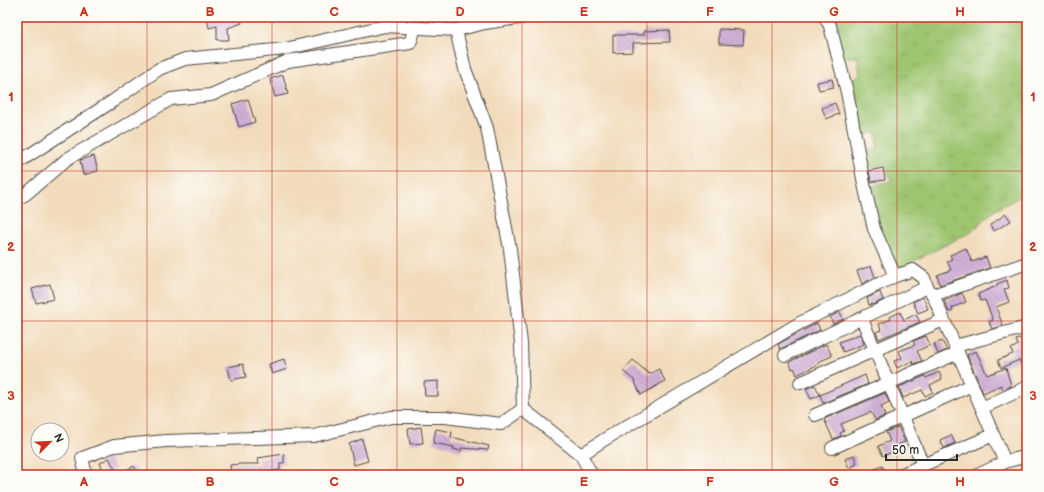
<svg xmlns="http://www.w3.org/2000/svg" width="1044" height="492" viewBox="0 0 1044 492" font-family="'Balsamiq Sans',sans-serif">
<defs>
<pattern id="grass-tufts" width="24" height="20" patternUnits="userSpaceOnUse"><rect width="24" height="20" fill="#9ec570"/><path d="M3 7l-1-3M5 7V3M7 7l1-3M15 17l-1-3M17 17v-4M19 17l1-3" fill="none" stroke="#88a961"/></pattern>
<pattern id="building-back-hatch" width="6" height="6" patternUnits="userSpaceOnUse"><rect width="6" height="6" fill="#d1b1d7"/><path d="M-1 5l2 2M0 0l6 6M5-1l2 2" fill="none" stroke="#b498b9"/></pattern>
</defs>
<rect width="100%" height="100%" fill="#fdfcf7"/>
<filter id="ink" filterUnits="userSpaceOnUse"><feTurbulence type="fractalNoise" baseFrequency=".025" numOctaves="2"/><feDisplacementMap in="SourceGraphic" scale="8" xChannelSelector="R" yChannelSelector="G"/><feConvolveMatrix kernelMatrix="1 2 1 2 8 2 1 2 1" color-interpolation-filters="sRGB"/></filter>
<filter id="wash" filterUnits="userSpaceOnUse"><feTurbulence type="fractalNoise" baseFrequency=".012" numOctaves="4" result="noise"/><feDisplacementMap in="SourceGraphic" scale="16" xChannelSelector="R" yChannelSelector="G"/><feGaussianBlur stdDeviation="0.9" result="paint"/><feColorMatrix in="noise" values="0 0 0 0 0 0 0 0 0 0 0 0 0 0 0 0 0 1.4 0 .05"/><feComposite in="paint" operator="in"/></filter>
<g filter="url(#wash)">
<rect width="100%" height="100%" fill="#f2dbbb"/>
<path fill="url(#grass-tufts)" stroke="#64784e" d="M837,17h190v176l-32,17 -24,22 -77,39 -12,-28 -11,-57 20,-5 -6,-17 -19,6 -2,-20 14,-2 -2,-16 -16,4 -13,-54 13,-7 -2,-18h-17z"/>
<g id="blocks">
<g fill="url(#building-back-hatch)">
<path d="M207,17h32l3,6 -14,5 1,12h-12v-14l-8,2z"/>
<path d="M719,29l25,1 -1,15 -24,-1z"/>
<path d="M669,30l1,12 -37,1v9l-20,1v-18h31v-4z"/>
<path d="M283,75l5,19 -13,3 -5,-18z"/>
<path d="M832,79l2,8 -15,3 -2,-8z"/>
<path d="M248,99l7,23 -16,5 -7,-23z"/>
<path d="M835,103l4,11 -13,5 -4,-11z"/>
<path d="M94,156l4,15 -15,4 -3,-15z"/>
<path d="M883,168l2,12 -14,2 -2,-11z"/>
<path d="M1006,214l5,7 -17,10 -4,-6z"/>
<path d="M966,248l6,14 14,-5 4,11 -50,17 -3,-10 14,-5 -4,-9 5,-2 -2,-4z"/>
<path d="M871,266l4,11 -13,7 -5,-13z"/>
<path d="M1007,280l2,8 -5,1 5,13 -13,5 7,19 -11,3 -3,-7 4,-2 -8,-20 -4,1 -3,-7 19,-8v-2z"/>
<path d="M50,284l4,15 -18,4 -4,-14z"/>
<path d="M880,292l3,8 -11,5v-1l-3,1 -2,-7z"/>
<path d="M962,293l4,9 -14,6 1,2 -4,2 -5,-11z"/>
<path d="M923,297l5,12 -10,4 -5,-11z"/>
<path d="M840,312l3,7 -10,5 -3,-7z"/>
<path d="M900,312l4,8 12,-6 4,8 -41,17 -3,-7 5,-2 -2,-6 12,-5 -1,-2z"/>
<path d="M817,323l3,7 -40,19 -2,-5z"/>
<path d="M860,334l4,10 -21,8 -4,-10z"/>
<path d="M926,336l4,9 -13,6 5,10 -9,3 -1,-3 -2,1 -13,6 -3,-7 8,-3 -3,-7 16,-6 -2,-4z"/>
<path d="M1027,336v40l-8,-16 -18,8 -3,-8 15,-6 -2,-5 7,-4 -2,-5z"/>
<path d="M942,341l5,9 -9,4 -4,-10z"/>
<path d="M826,344l6,12 -14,6 1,2 -22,11 -3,-7 -2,1 -3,-7z"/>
<path d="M976,351l11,24 19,-7 5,18 -8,4 -2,-5 -18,8 -16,-38z"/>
<path d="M284,359l3,10 -15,5 -3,-10z"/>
<path d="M633,360l16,14 10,-5 6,12 -24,14 -7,-15 -11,-9z"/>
<path d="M243,364l3,13 -15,3 -3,-13z"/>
<path d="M939,372l3,7 -12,6 3,7 -8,4 -3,-6 -19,8 -4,-11 26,-11 1,2z"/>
<path d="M865,375l3,9 -45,19 -3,-8z"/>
<path d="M438,381v15h-13l-1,-14z"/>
<path d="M815,385l5,10 -9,4 -5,-10z"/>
<path d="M885,393l4,9 -8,4 4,10 -10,4 -4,-8 -30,12 3,7 -4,2 1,3 -8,3 -9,-20z"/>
<path d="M421,427l2,16 -13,1 -2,-15z"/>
<path d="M898,427l7,15 -6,2 2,4 -18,8 -5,-10 12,-5 -4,-9z"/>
<path d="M436,429l16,3 -1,5 38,9 -1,4 -27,-2v3l-8,-2 1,-2 -21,-4z"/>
<path d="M951,435l4,8 -11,5 -4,-8z"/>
<path d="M362,439l6,22 -14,4 -5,-21z"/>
<path d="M284,454v9h-4v7l-34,5h-15l-1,-10 11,-1h18l-1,-6z"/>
<path d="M854,455l3,9 -8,4 -4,-9z"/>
<path d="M109,458l6,11 -10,5 -5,-11z"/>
<path d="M134,466l5,9h-22z"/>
<path d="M882,466l4,9h-26z"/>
</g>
</g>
</g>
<g filter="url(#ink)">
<use href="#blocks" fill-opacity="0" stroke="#494541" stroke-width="1"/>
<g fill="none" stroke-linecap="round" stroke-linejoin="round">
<defs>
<g id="minor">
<path d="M525,17l-40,6 -29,7 9,39 22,59 23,121 11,94 2,66 58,46 11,20"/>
<path d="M825,17l5,9 17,66 17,92 10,45 21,47"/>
<path d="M17,163l96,-62 46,-32 26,-10 100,-10 100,-23 71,4"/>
<path d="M17,199l9,-5 41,-35 104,-60 40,-4 77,-34 122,-18 5,-15"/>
<path d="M933,295l94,-32"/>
<path d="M862,319l61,146"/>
<path d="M955,346l72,-19"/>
<path d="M785,355l142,-68"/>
<path d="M800,383l143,-63"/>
<path d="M982,408l45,-21"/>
<path d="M815,415l143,-62"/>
<path d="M832,448l140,-63"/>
<path d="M581,455l21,-14 196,-117 97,-48 18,-6 11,8 3,9 6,8 72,167"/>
<path d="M86,475l-4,-17 32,-12 52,-5 148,-5 77,-19h54l56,7 22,-15"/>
<path d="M900,475l93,-40"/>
<path d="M978,475l27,-13 22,-6"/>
</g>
</defs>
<use href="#minor" stroke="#494541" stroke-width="14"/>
<use href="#minor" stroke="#fff" stroke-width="12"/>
</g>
</g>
<path fill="none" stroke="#c8321e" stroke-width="1" stroke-opacity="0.55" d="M147,17v458M272,17v458M397,17v458M522,17v458M647,17v458M772,17v458M897,17v458M17,171h1010M17,321h1010"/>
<rect width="1044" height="492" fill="none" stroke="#fdfcf7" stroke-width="44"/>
<g transform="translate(50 442) rotate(66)"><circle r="19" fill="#fdfcf7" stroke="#a9a8a5"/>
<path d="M0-3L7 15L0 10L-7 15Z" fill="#c8321e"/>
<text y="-6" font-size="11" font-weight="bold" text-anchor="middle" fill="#2b2b2b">N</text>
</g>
<path d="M886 454v6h71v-6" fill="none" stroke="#2b2b2b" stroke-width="2"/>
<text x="892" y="454" font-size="12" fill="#2b2b2b" stroke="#fdfcf7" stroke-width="3" paint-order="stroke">50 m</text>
<rect x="22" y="22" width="1000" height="448" fill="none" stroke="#c8321e" stroke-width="1.5"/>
<g font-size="13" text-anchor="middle" font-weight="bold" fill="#c8321e">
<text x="84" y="16">A</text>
<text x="210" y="16">B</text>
<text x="334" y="16">C</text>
<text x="460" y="16">D</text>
<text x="584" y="16">E</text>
<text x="710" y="16">F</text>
<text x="834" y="16">G</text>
<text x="960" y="16">H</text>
<text x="11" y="101">1</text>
<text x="1033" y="101">1</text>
<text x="11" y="251">2</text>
<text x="1033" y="251">2</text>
<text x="11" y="400">3</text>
<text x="1033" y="400">3</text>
<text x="84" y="486">A</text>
<text x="210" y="486">B</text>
<text x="334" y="486">C</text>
<text x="460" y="486">D</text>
<text x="584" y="486">E</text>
<text x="710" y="486">F</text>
<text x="834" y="486">G</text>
<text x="960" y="486">H</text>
</g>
</svg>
